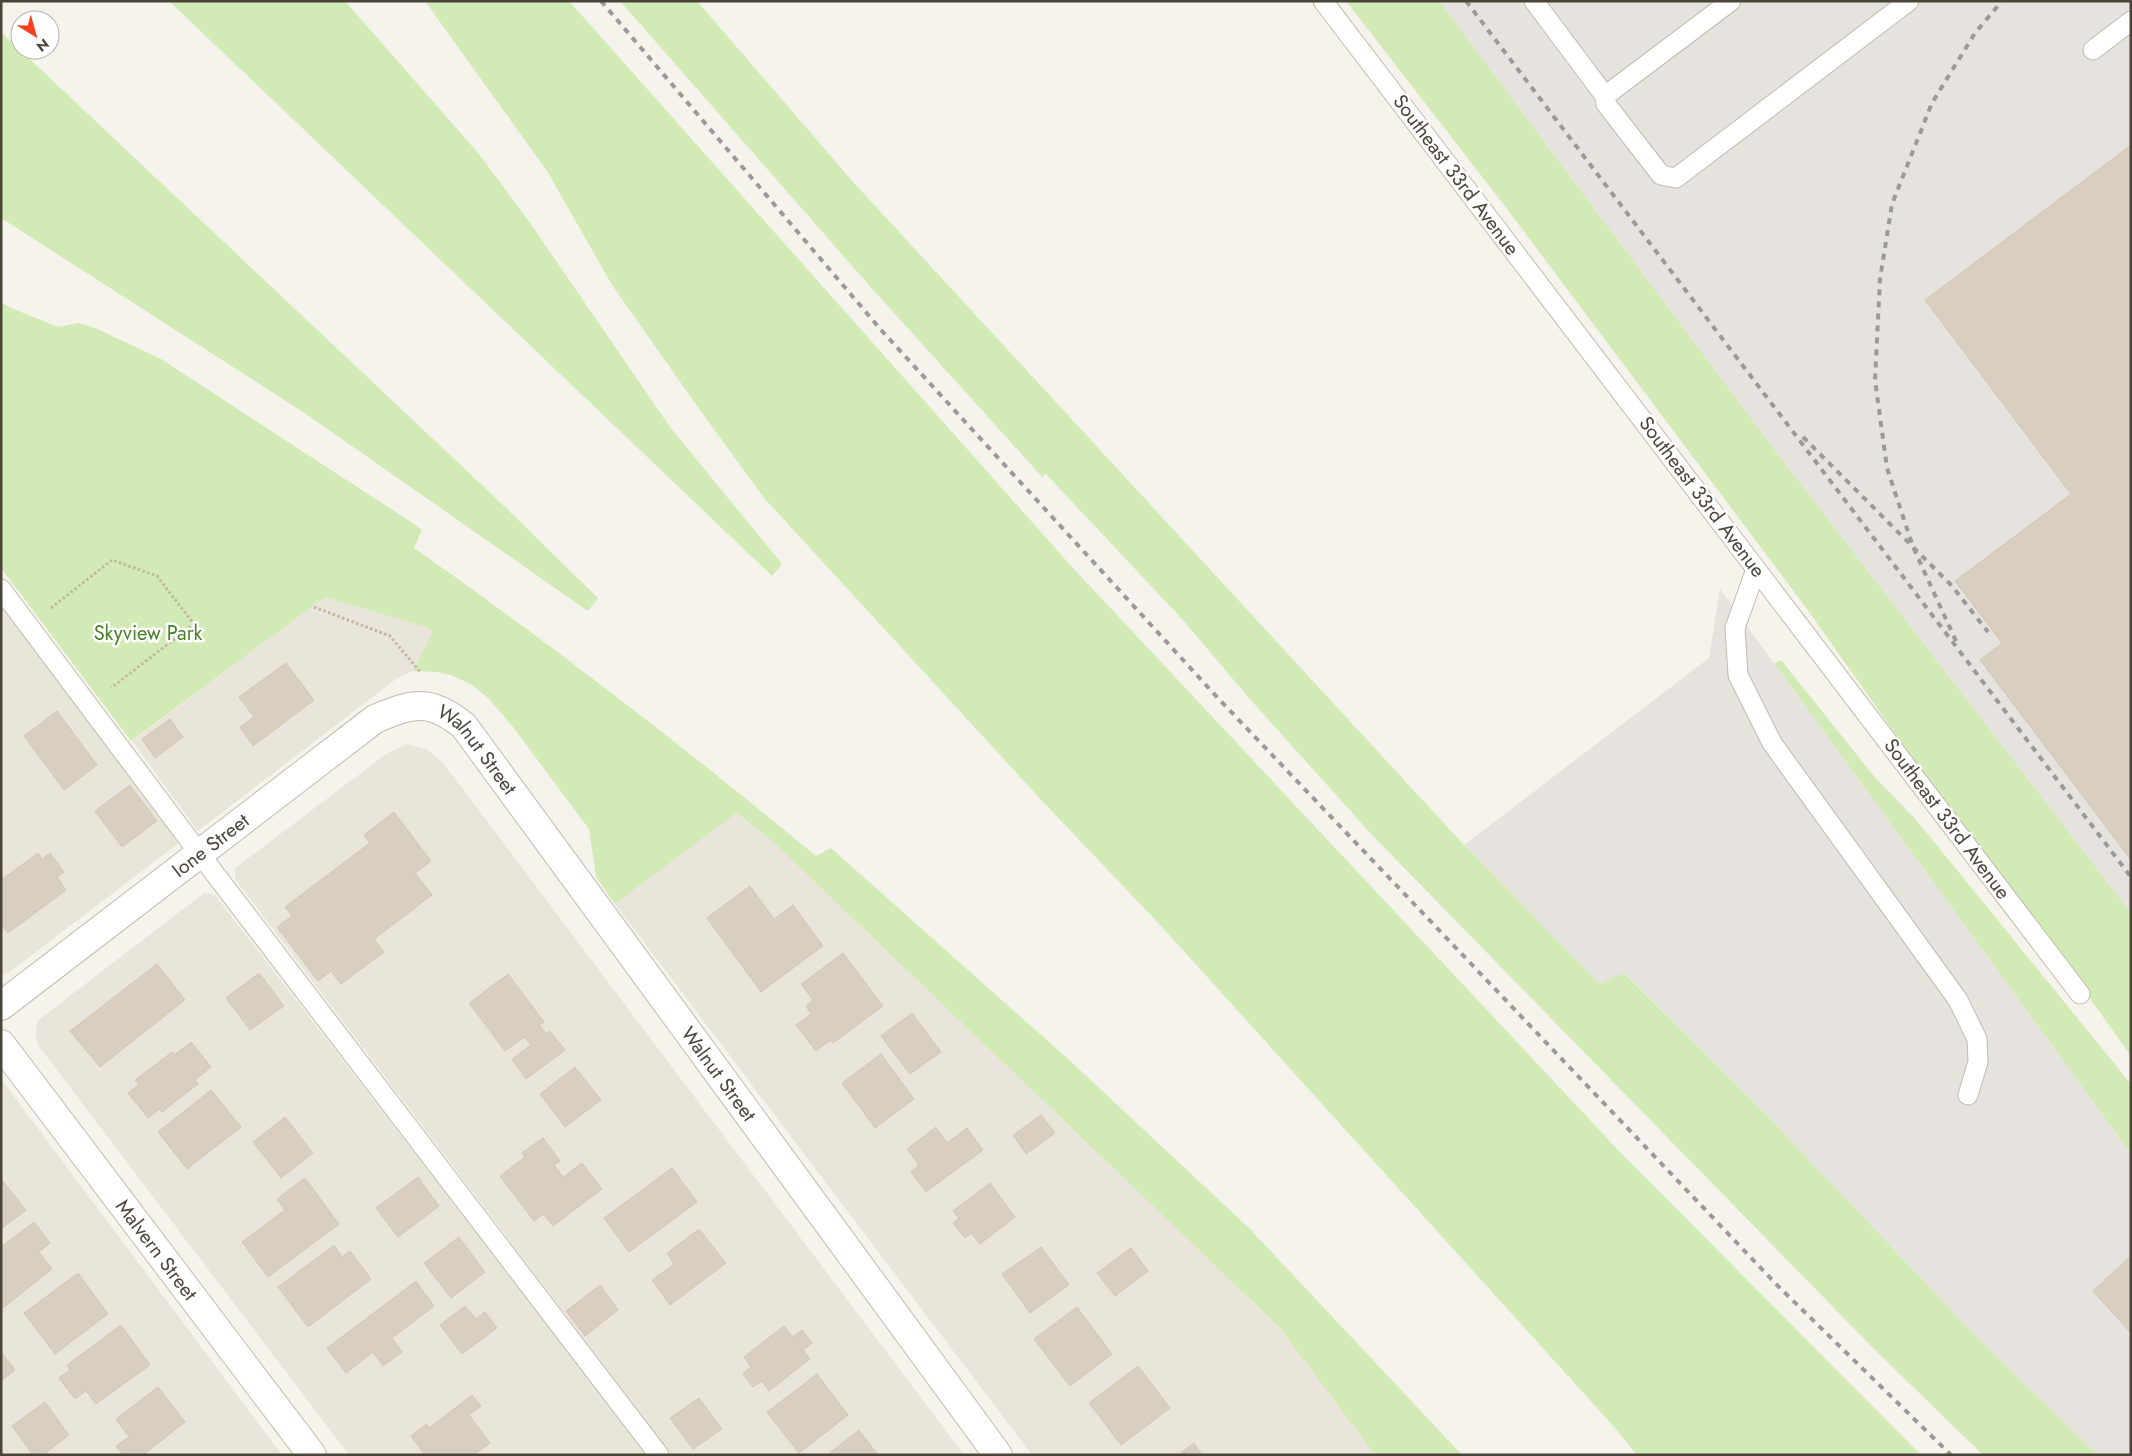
<svg xmlns="http://www.w3.org/2000/svg" width="2132" height="1456" viewBox="0 0 2132 1456" font-family="Jost,sans-serif">
<rect width="100%" height="100%" fill="#f6f3ec"/>
<g fill="#eae5da">
<path d="M325,597l100,30 9,5 -21,39 -17,8 -198,152 -66,-90z"/>
<path d="M1,606l179,236 -172,131 -7,1z"/>
<path d="M408,744l18,5 18,15 520,691h-292l-437,-576v-11l154,-116z"/>
<path d="M735,813l36,27 508,487 96,128h-343l-417,-551z"/>
<path d="M204,893l11,2 433,560h-299l-311,-410 -2,-9 1,-13 4,-5z"/>
<path d="M1,1080l3,3 278,372h-281z"/>
</g>
<g fill="#e6e2dd">
<path d="M1439,1h692v912l-354,-460z"/>
<path d="M1720,589l411,565v301h-34l-127,-125 -198,-209 -147,-148 -25,11 -136,-139 245,-187z"/>
</g>
<g fill="#d2eab5">
<path d="M169,1h176l134,153 49,66 142,207 112,137 -10,12z"/>
<path d="M425,1h144l503,566 547,584 302,304h-284l-21,-26 -454,-502 -117,-123 -280,-305 -68,-93 -85,-121 -65,-114z"/>
<path d="M620,1h77l157,182 610,662 136,139 24,-11 148,148 198,209 127,125h-114l-109,-106 -501,-513 -125,-139 -65,-77 -138,-147 -2,5 -175,-194z"/>
<path d="M1346,1h93l338,452 354,460v143l-95,-133 -113,-150 -116,-164 -303,-404z"/>
<path d="M1,32l501,472 96,94 -10,13 -285,-199 -302,-194z"/>
<path d="M1,302l10,6 47,19 20,-4 17,5 66,31 253,165 8,6 -8,18c139,97 271,200 402,308l15,-8 236,210 182,170 213,227h-87l-96,-128 -508,-487 -35,-27 -121,91 -19,-27 -7,-48 -76,-102 -24,-28 -17,-14 -21,-10 -14,-3 -24,-1 20,-39 -8,-5 -100,-30 -194,144 -130,-173z"/>
<path d="M1781,660l92,115 44,46 214,263v70l-357,-491z"/>
</g>
<g fill="#d8cfc1" stroke="#d3c7b4">
<path d="M2131,145v715l-151,-200 22,-17 -47,-62 116,-87 -146,-194z"/>
<path d="M286,663l28,37 -61,46 -13,-19 14,-10 -15,-20z"/>
<path d="M57,711l40,54 -33,25 -40,-54z"/>
<path d="M170,719l13,18 -28,21 -13,-19z"/>
<path d="M130,785l27,36 -35,26 -27,-36z"/>
<path d="M394,812l37,49 -16,12 17,22 -58,44 10,13 -43,32 -10,-13 -13,10 -41,-54 15,-11 -7,-9 85,-64 -6,-8z"/>
<path d="M38,853l4,6 8,-6 14,19 -7,5 9,13 -58,43 -7,-9v-44z"/>
<path d="M750,886l24,33 19,-14 30,41 -62,46 -54,-74z"/>
<path d="M843,953l40,53 -50,37 -2,-3 -15,11 -20,-26 15,-11 -5,-8 7,-6 -12,-16z"/>
<path d="M157,964l28,36 -85,67 -30,-36z"/>
<path d="M259,973l25,33 -34,24 -24,-32z"/>
<path d="M508,974l36,48 -5,3 7,9 4,-3 15,19 -39,29 -14,-20 19,-14 -7,-8 -19,14 -36,-48z"/>
<path d="M912,1013l29,39 -31,22 -29,-38z"/>
<path d="M191,1042l20,25 -16,13 3,4 -36,28 -2,-3 -12,9 -20,-25 11,-8 -4,-5 37,-28 2,3z"/>
<path d="M881,1054l33,45 -39,29 -33,-45z"/>
<path d="M575,1067l26,33 -36,27 -25,-33z"/>
<path d="M211,1090l30,37 -54,42 -29,-37z"/>
<path d="M1041,1115l14,18 -29,21 -13,-19z"/>
<path d="M285,1117l28,36 -32,25 -28,-36z"/>
<path d="M936,1127l11,16 20,-15 16,22 -57,42 -15,-20 8,-7 -12,-16z"/>
<path d="M543,1138l17,23 -6,4 9,12 19,-14 20,26 -49,37 -10,-12 -9,7 -34,-45 25,-19 -3,-4z"/>
<path d="M672,1168l25,34 -68,50 -25,-34z"/>
<path d="M418,1177l21,29 -41,31 -22,-29z"/>
<path d="M305,1178l34,46 -71,53 -26,-35 43,-32 -8,-11z"/>
<path d="M1,1179l25,31 -25,19z"/>
<path d="M990,1183l25,34 -35,27 -9,-11 -6,5 -12,-15 6,-5 -6,-7z"/>
<path d="M34,1222l16,21 -11,9 13,17 -49,39 -2,-2v-59z"/>
<path d="M699,1229l27,34 -56,42 -18,-25 22,-16 -7,-11z"/>
<path d="M459,1237l26,35 -34,26 -27,-35z"/>
<path d="M334,1245l8,12 8,-6 21,28 -63,48 -30,-40z"/>
<path d="M1041,1247l28,38 -39,28 -28,-39z"/>
<path d="M1131,1248l17,23 -33,25 -18,-23z"/>
<path d="M2131,1256v77l-38,-42z"/>
<path d="M78,1273l30,41 -53,40 -31,-41z"/>
<path d="M416,1281l18,25 -42,32 10,14 -19,14 -10,-14 -27,21 -19,-25z"/>
<path d="M600,1285l18,25 -33,26 -19,-25z"/>
<path d="M465,1306l11,13 9,-7 12,16 -35,26 -22,-29z"/>
<path d="M1077,1307l35,47 -42,32 -36,-47z"/>
<path d="M121,1325l29,40 -54,39 -10,-13 -11,8 -16,-21 11,-8 -3,-5z"/>
<path d="M784,1326l9,11 9,-7 10,13 -9,7 7,9 -41,32 -7,-10 -9,6 -10,-13 8,-7 -7,-10z"/>
<path d="M1,1352l14,18 -14,11z"/>
<path d="M1138,1366l32,42 -49,37 -32,-42z"/>
<path d="M817,1374l31,41 -49,38 -32,-41z"/>
<path d="M158,1387l27,35 -42,33h-20l-7,-9 13,-9 -13,-18z"/>
<path d="M472,1395l9,11 -12,9 21,28 -16,12h-49l-14,-19 16,-12 2,4z"/>
<path d="M699,1398l23,31 -29,20 -23,-31z"/>
<path d="M45,1402l24,33 -26,20h-10l-21,-29z"/>
<path d="M859,1430l19,25h-51z"/>
<path d="M1194,1443l8,12h-24z"/>
</g>
<g fill="none" stroke-linecap="round" stroke-linejoin="round">
<defs>
<g id="service">
<path d="M1323,1l757,993"/>
<path d="M1534,1l71,95"/>
<path d="M1731,1l-126,95 1,8 55,71 15,3 233,-177"/>
<path d="M2093,50l38,-29"/>
<path d="M1756,569l-21,59 3,47 34,68 186,257 19,39 1,23 -10,33"/>
<path d="M1,589l198,264 460,602"/>
</g>
<g id="minor">
<path id="s1" d="M1,1006l374,-287c38,-16 55,-21 89,7l534,729"/>
<path id="s2" d="M1,1044l311,411"/>
</g>
</defs>
<use href="#service" stroke="#c2bbae" stroke-width="21"/>
<use href="#minor" stroke="#c2bbae" stroke-width="30"/>
<g stroke="#c4b79f" stroke-width="3" stroke-dasharray="2.5 2.5" stroke-linecap="butt">
<path d="M314,607l76,29 31,37"/>
<path d="M51,608l61,-48 45,16 37,48 -83,64"/>
</g>
<use href="#service" stroke="#fff" stroke-width="19"/>
<use href="#minor" stroke="#fff" stroke-width="28"/>
<g stroke="#9a9a9a" stroke-width="4" stroke-dasharray="6 6" stroke-linecap="butt">
<path d="M601,1l281,330 334,365 561,589 174,170"/>
<path d="M1466,1l665,876"/>
<path d="M1803,437l149,149 36,46"/>
<path d="M1956,641l-43,-94 -26,-79 -12,-88 5,-101 12,-75 40,-101 43,-70 27,-32"/>
</g>
</g>
<g text-anchor="middle" dominant-baseline="central" stroke-width="5" stroke-linejoin="round" paint-order="stroke">
<g font-size="20" fill="#4b4439" stroke="#fff">
<text transform="translate(1456 175) rotate(53)">Southeast 33rd Avenue</text>
<text transform="translate(1702 497) rotate(53)">Southeast 33rd Avenue</text>
<text stroke="none"><textPath href="#s1" startOffset="594">Walnut Street</textPath></text>
<text transform="translate(1947 819) rotate(53)">Southeast 33rd Avenue</text>
<text stroke="none"><textPath href="#s1" startOffset="264">Ione Street</textPath></text>
<text stroke="none"><textPath href="#s1" startOffset="999">Walnut Street</textPath></text>
<text stroke="none"><textPath href="#s2" startOffset="258">Malvern Street</textPath></text>
</g>
<g font-size="20" fill="#4a7f2a" stroke="#fff">
<text x="148" y="633">Skyview Park</text>
</g>
</g>
<rect width="2132" height="1456" fill="none" stroke="#4b4439" stroke-width="5"/>
<g transform="translate(35 35) rotate(143)"><circle r="24" fill="#ffffff" stroke="#b7b4b0"/>
<path d="M0-4L9 19L0 12L-9 19Z" fill="#fc3f1d"/>
<text y="-8" font-size="14" font-weight="bold" text-anchor="middle" fill="#4b4439">N</text>
</g>
</svg>
